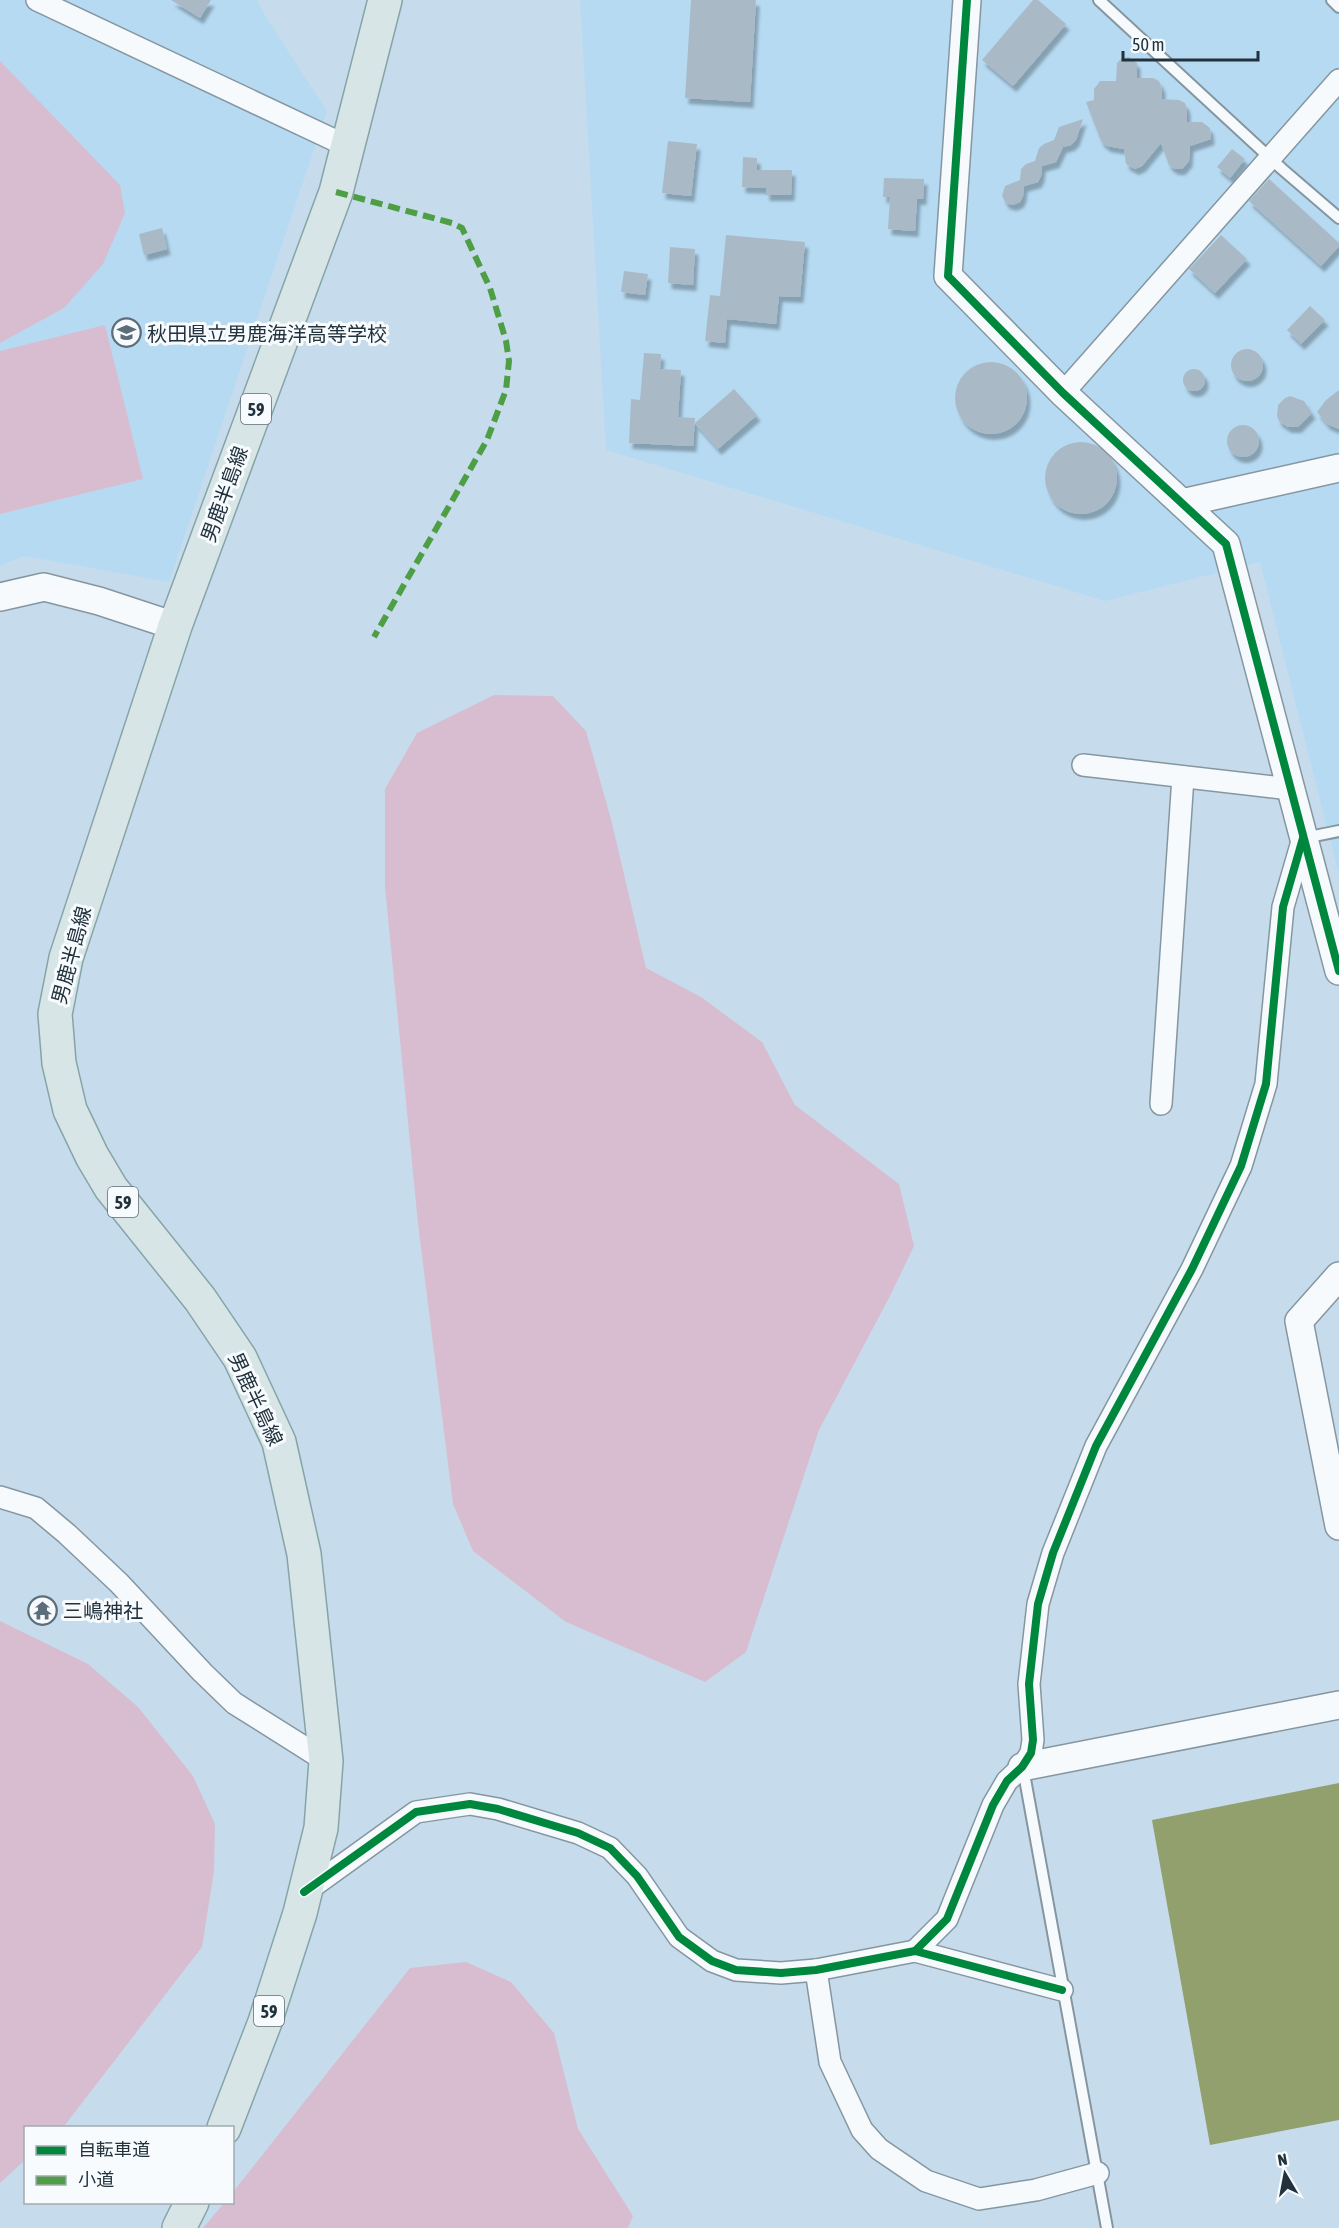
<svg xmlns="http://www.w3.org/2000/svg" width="1339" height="2228" viewBox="0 0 1339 2228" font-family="'Asap Condensed','Noto Sans JP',sans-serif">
<defs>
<filter id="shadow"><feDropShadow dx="3.5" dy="6" stdDeviation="1.5" flood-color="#0004"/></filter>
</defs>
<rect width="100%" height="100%" fill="#c6dcec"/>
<g fill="#b6daf2">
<path d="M0,0h257l9,17 61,94 -158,471 -145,-26 -24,10z"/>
<path d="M580,0h759v875l-79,-313 -155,39 -499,-151z"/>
</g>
<g fill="#d8bdd1">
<path d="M0,61l120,124 5,28 -22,51 -39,44 -64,35z"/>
<path d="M105,325l38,154 -143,35v-163z"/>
<path d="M494,695l59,1 33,35 25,88 35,149 55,29 61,45 33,63 104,79 15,62 -24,50 -71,134 -73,222 -41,30 -139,-60 -93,-71 -20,-47 -35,-280 -33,-337v-98l32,-56z"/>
<path d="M0,1621l88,43 50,43 55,69 22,48 -1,47 -12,76 -137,178 -3,2 -36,1 -1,32 -25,23z"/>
<path d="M466,1962l45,20 43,51 24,96 55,87 -5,12h-425l21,-25 8,-1 1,-10 177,-224z"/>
</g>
<path fill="#91a06c" d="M1339,1783v337l-129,25 -58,-325z"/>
<g fill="#a9bac6" filter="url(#shadow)">
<path d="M171,0h40l-11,18z"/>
<path d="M691,0h65l-6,102 -65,-4z"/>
<path d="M1033,0h5l28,24 -53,62 -31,-26z"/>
<path d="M1129,57l8,6v15h16l6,3 3,7v11l17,1 6,3 2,6v13h15l8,6 1,11 -21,7 -1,15 -7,8h-7l-6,-4 -8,-22 -19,23 -7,3 -9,-5 -2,-15 -17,-3 -6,-5 -15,-39 8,-2v-11l6,-8h16l1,-18 5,-5z"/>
<path d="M1083,119l-7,21 -5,5 -8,2 -7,15 -14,4 -1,10 -3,6 -14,4 -1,10 -3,6 -7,3 -7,-2 -4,-7 3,-10 15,-6 1,-11 5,-5 9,-3 4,-13 5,-4 10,-4 5,-13z"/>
<path d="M668,141l29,3 -6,52 -29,-3z"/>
<path d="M1232,149l13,10 -15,19 -13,-11z"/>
<path d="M743,157l14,1v12h35l-1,25h-25v-7l-24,-1z"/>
<path d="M884,178l40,1 -1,20h-6l-2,32 -27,-2 2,-32h-7z"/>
<path d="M1269,179l70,64v3l-18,20 -72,-65z"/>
<path d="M162,228l5,21 -23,6 -5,-21z"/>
<path d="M726,235l79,7 -5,55 -21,-1 -3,28 -49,-5 -2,24 -20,-2 5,-46 10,1z"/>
<path d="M1221,235l26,24 -32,34 -26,-24z"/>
<path d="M670,247l25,2 -2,36 -25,-2z"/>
<path d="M624,271l24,3 -3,21 -24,-3z"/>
<path d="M1310,306l15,14 -24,24 -14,-14z"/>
<circle cx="1247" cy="365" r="16"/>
<path d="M644,353l17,1 -1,15 21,1 -3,47 17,1 -2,28 -64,-3 2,-44 9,1z"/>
<circle cx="991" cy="398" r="36"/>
<circle cx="1194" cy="380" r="11"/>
<path d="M734,389l23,26 -39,34 -23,-26z"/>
<path d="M1339,390v39l-12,-5 -10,-12 9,-12z"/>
<path d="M1290,396l14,5 8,12 -14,14h-10l-9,-6 -2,-5 1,-11 7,-7z"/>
<circle cx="1243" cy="441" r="16"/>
<circle cx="1081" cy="478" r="36"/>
</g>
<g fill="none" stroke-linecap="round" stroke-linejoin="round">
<defs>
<g id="service">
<path d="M1099,0l183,169 57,49"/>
<path d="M1332,0l7,7"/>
<path d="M1304,838l35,-7"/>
<path d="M1023,1768l84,460"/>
</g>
<g id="minor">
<path d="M37,0l312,147"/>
<path d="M1063,393l276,-313"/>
<path d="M1083,765l208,24"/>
<path d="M1161,1104l22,-327"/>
<path d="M0,1497l36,11 31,26 52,49 83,89 32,31 92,58"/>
<path d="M305,1892l111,-80 54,-8 28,5 80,24 32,15 27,28 42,61 33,24 24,9 45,3 35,-3 99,-19 147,39"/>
<path d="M915,1951l32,-32 46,-114 14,-24 15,-14 9,-14 2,-13 -4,-56 9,-80 15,-51 43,-107 96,-177 49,-103 25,-82 17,-177 20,-69"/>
<path d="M816,1970l14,92 32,68 17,19 47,32 53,18 57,-9 62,-17"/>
</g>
<g id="tertiary">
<path d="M967,0l-19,276 115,117 163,151 113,427"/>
<path d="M1182,503l157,-35"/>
<path d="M0,597l44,-10 55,14 76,25"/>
<path d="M1339,1276l-40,45 40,205"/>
<path d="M1022,1767l317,-62"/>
</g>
<g id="primary">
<path d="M224,2128l41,-106 35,-109 21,-85 5,-67 -22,-207 -25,-112 -39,-84 -40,-59 -89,-111 -19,-32 -22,-46 -11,-47 -4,-49 11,-56 109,-332 161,-434 49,-192"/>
<path d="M179,2228l13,-26"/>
</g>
</defs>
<use href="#service" stroke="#8596a1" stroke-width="14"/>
<use href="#minor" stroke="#8596a1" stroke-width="24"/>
<use href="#tertiary" stroke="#8596a1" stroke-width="30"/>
<use href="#primary" stroke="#85a4a8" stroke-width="36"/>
<use href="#service" stroke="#f6fafc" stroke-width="10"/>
<use href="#minor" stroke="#f6fafc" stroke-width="21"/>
<use href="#tertiary" stroke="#f6fafc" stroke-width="27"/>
<use href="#primary" stroke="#d7e5e6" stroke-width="33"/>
<path stroke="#4d9e45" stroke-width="6" stroke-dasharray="12 6" stroke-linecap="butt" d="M336,192l116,31 10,5 28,60 16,53 3,20 -3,29 -19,50 -113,197"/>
<defs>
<g id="cycleway">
<path d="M967,0l-19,276 115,117 163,151 113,427"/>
<path d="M304,1892l112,-80 54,-8 28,5 80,24 32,15 27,28 42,61 33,24 24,9 45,3 35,-3 99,-19 147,39"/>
<path d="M915,1951l32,-32 46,-114 14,-24 15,-14 9,-14 2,-13 -4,-56 9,-80 15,-51 43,-107 96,-177 49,-103 25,-82 17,-177 20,-69"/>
</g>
</defs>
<use href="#cycleway" stroke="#f7fbfe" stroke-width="11"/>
<use href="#cycleway" stroke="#00873e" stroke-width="8"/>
</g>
<defs>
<symbol id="school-ring" viewBox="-11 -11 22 22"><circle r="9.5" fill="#f7fbfe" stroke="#5b6e7a" stroke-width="1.5"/><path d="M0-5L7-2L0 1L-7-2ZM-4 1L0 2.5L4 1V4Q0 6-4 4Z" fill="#5b6e7a"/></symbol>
<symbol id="temple-ring" viewBox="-11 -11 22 22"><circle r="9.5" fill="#f7fbfe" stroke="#5b6e7a" stroke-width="1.5"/><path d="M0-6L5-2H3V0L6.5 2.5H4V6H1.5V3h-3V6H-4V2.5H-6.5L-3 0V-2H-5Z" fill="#5b6e7a"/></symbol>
</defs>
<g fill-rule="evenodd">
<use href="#school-ring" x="110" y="316" width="33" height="33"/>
<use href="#temple-ring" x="26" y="1594" width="33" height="33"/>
</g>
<g text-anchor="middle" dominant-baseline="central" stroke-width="6" stroke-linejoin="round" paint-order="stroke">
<g fill="#f7fbfe" stroke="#626e76" stroke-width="1.5">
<rect x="241" y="394" width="30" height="30" rx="4.5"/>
<rect x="108" y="1187" width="30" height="30" rx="4.5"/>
<rect x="254" y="1996" width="30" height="30" rx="4.5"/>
</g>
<g font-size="18" font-weight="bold" fill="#22323c">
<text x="256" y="409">59</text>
<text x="123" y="1202">59</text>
<text x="269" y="2011">59</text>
</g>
<g font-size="20" fill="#22323c" stroke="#f7fbfe" text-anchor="start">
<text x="147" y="333">秋田県立男鹿海洋高等学校</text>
<text x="63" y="1610">三嶋神社</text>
</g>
<g font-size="20" fill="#22323c" stroke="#f7fbfe">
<text transform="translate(224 494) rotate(-70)">男鹿半島線</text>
<text transform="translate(71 955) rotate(-75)">男鹿半島線</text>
<text transform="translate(256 1399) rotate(65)">男鹿半島線</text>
</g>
</g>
<rect x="24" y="2126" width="210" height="78" fill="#f7fbfe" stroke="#a2abb0" stroke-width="1.5"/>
<rect x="36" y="2146" width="30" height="9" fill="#00873e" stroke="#a2abb0" stroke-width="1.5"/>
<text x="78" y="2156" font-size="18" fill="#22323c">自転車道</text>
<rect x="36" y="2176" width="30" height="9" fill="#4d9e45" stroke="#a2abb0" stroke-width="1.5"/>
<text x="78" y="2186" font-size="18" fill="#22323c">小道</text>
<g transform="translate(1285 2174) rotate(350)" stroke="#f7fbfe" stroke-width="4.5" paint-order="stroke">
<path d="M0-4.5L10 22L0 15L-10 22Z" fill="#22323c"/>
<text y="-9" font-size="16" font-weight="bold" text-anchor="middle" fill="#22323c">N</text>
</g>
<path d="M1123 51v9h135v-9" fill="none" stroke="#22323c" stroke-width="3"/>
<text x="1132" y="51" font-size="18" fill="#22323c" stroke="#f7fbfe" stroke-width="4.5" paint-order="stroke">50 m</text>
</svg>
